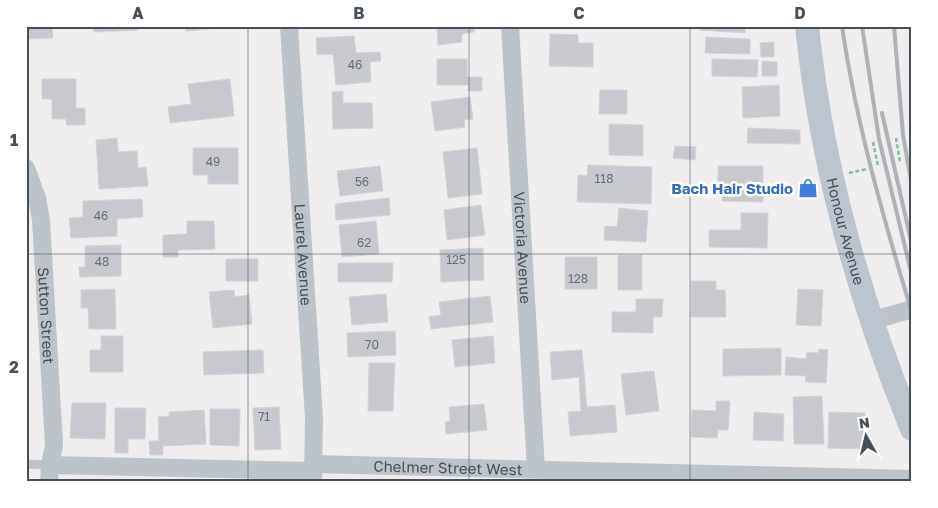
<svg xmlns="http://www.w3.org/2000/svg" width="938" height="508" viewBox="0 0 938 508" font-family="'Golos Text',sans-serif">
<rect width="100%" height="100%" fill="#efeded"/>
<g fill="#c7c9cf" stroke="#d1d3d7">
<path d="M26,26h26l1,12 -27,1z"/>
<path d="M93,26h45v4l-44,2z"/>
<path d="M186,26h44v1l-44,4z"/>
<path d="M325,26h52v1l-52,1z"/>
<path d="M437,26h37v6l-12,2v8l-24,3z"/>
<path d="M701,26h44v7l-45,-3z"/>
<path d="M550,34l28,1v8h15v24l-44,-1z"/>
<path d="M354,36l2,17 24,-1 1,9 -11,1 1,20 -35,3 -3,-31 -16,1 -1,-17z"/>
<path d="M706,37l44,2v15l-45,-1z"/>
<path d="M774,42v15h-13l-1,-14z"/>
<path d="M437,59h30v18h15v14h-14l1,-6h-32z"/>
<path d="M712,59l46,1 -1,17 -45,-1z"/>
<path d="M762,61l15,1v14h-15z"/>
<path d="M42,79h34v29h9v17h-19v-6h-14v-20h-10z"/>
<path d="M230,79l4,37 -64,7 -2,-16 23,-3 -3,-20z"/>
<path d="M779,85l1,31 -37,2 -1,-31z"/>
<path d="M600,90h27v24h-28z"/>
<path d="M343,91v12h29l1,25 -40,1 -1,-37z"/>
<path d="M470,97l3,22 -9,1 1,7 -30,4 -4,-29z"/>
<path d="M609,124l34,1v31l-34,-1z"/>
<path d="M748,128l52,2v14l-53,-1z"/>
<path d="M117,138l1,14 19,-1 1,17 8,-1 2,19 -49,3 -3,-49z"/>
<path d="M675,146l21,1 -1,13 -22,-2z"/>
<path d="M193,148h45v36h-30v-9h-15z"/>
<path d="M477,148l5,46 -34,4 -5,-46z"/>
<path d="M588,165l64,2 -1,37 -74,-2 1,-27 9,1z"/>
<path d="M380,166l3,25 -43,5 -3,-25z"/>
<path d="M718,166h45v36l-41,-1v-13h-4z"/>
<path d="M389,198l1,17 -54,5 -1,-16z"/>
<path d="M142,199l1,18 -26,2v17l-46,2 -2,-20 14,-1v-16z"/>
<path d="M481,205l4,30 -38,5 -3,-30z"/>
<path d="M619,208l29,3 -2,31 -42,-2 1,-14 12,1z"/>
<path d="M741,213h27l-1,35 -58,-1v-17h32z"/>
<path d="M187,221h27l1,28 -37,1v7h-15v-22l24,-1z"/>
<path d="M376,221l3,33 -37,3 -3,-32z"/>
<path d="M121,245v31l-41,1 -1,-10h6v-21z"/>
<path d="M483,248l1,32 -43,2 -1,-32z"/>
<rect x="618" y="255" width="24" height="35"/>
<rect x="565" y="257" width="32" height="32"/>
<rect x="226" y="259" width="32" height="22"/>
<path d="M338,263h55l-1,19h-54z"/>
<path d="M691,281h25v9h9l1,27h-35z"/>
<path d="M115,289l1,40h-27l-1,-21h-7v-18z"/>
<path d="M798,289l25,1 -2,36 -25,-1z"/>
<path d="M234,290l1,7 14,-2 3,29 -39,4 -4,-36z"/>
<path d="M386,294l2,28 -36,3 -3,-28z"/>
<path d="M490,296l3,26 -62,7 -2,-12 12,-2 -2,-13z"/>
<path d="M636,299h27l-1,18h-9v16l-41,-1v-20h24z"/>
<path d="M395,331l1,24 -48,2 -1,-24z"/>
<path d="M101,336h22v36h-33v-22h11z"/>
<path d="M493,336l2,27 -40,4 -3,-27z"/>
<path d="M781,348v27l-58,1v-27z"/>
<path d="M819,349l9,1 -2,33 -21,-1 1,-6 -21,-1 1,-18 20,2 1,-7 11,1z"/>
<path d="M263,350l1,23 -60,2 -1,-23z"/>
<path d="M582,350l5,57 28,-2 2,27 -47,4 -2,-24 13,-1 -2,-34 -27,3 -2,-28z"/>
<path d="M369,363h26l-2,48h-25z"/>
<path d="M654,371l5,40 -33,4 -5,-41z"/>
<path d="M822,396l2,48h-30l-1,-47z"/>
<path d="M716,401h14l-2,29h-10l-1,8 -26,-1 1,-27 24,1z"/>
<path d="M72,403h34l-1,36 -35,-1z"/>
<path d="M484,404l3,26 -41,4 -1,-12 5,-1 -1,-14z"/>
<path d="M279,407l2,42 -26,1 -2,-42z"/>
<path d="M115,408h31l-1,31h-17v14h-13z"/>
<path d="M210,409h30l-1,37 -29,-1z"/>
<path d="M204,410l2,34 -43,2v9h-13l-1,-14h10l-1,-24 11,-1v-4z"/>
<path d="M754,412l30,2 -1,27 -30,-1z"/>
<path d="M829,412l36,1 -1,36 -36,-1z"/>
</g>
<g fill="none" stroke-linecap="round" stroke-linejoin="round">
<g stroke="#7bc29d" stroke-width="2.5" stroke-dasharray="4 2.5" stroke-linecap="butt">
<path d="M896,138l4,24"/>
<path d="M873,142l5,24"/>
<path d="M849,173l18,-4"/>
</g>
<path stroke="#bcc4ca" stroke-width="9" d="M26,464l24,1"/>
<g stroke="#bcc4ca" stroke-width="18">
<path id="s1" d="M289,26l25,392 -1,64"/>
<path id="s2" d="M510,26l26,443"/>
<path id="s3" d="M26,168l11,30 4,22 13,225 -4,20 -1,17"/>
<path d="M871,321l41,-12"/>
<path id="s4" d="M313,464l599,15"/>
<path d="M50,465l263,6"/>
</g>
<path stroke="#bcc5ce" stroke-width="24" id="s5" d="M807,26c14,138 53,276 105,403"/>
<g stroke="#afb2b6" stroke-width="4">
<path d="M842,26c14,97 42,194 70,287"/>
<path d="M862,26l17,113 33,137"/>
<path d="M894,26l9,109 9,51"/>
<path d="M882,113l30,132"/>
</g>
</g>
<path fill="none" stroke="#475058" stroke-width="1" stroke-opacity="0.55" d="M248,26v456M469,26v456M690,26v456M26,254h886"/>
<defs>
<symbol id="shop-bare" viewBox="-9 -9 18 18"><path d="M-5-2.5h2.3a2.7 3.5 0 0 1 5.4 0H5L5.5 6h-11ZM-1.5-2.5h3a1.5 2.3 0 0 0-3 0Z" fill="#3f7fe0" stroke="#fff" stroke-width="2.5" paint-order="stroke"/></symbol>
</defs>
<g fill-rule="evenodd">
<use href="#shop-bare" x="794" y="174" width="28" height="28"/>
</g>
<g text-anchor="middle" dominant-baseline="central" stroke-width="5" stroke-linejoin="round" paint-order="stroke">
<g font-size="12" fill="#676e76">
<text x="355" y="64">46</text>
<text x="213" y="161">49</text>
<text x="604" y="178">118</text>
<text x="362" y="181">56</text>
<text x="101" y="215">46</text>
<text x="364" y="242">62</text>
<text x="456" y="259">125</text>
<text x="102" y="261">48</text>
<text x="578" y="278">128</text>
<text x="372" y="344">70</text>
<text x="264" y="416">71</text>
</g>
<g font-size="15" font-weight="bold" fill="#366cbe" stroke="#fff" text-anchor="end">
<text x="793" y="188">Bach Hair Studio</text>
</g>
<g font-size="15" fill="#475058" stroke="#fff">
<text stroke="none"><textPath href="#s5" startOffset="209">Honour Avenue</textPath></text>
<text stroke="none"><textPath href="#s2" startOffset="222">Victoria Avenue</textPath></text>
<text stroke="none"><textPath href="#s1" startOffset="229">Laurel Avenue</textPath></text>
<text stroke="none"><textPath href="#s3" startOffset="150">Sutton Street</textPath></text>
<text stroke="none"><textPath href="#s4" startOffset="135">Chelmer Street West</textPath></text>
</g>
</g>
<rect width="938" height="508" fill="none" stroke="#ffffff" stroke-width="55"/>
<g transform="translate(866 436) rotate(352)" stroke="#ffffff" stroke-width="4" paint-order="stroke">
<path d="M0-4L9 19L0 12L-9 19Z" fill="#475058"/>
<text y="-8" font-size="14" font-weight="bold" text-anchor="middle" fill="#475058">N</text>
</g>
<rect x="28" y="28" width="882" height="452" fill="none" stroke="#475058" stroke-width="2"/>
<g font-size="16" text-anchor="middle" font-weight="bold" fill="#475058">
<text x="138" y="19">A</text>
<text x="359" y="19">B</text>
<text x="579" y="19">C</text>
<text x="800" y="19">D</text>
<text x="14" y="146">1</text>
<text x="14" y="373">2</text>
</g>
</svg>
